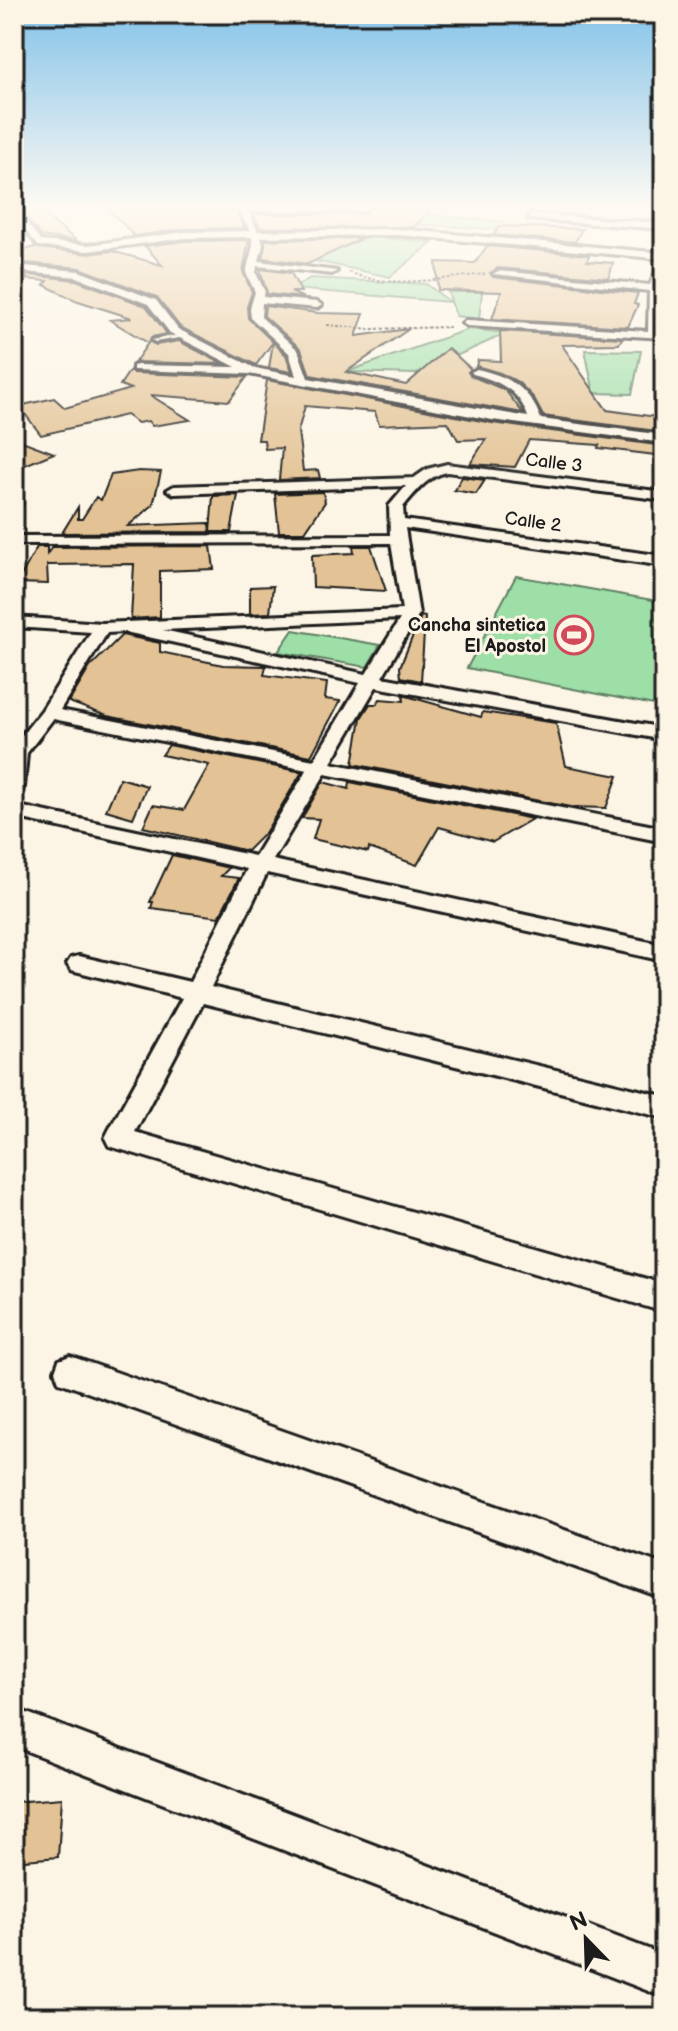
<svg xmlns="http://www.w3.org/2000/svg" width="678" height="2031" viewBox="0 0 678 2031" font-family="'Balsamiq Sans',sans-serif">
<rect width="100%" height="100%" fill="#fcf5e5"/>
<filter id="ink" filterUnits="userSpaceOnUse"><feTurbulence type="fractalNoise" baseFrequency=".0125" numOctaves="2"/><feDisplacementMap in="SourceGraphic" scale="16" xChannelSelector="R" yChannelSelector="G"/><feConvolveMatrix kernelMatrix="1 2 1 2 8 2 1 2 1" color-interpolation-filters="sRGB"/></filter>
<g filter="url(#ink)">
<g fill="#9edfa8" stroke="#5d7e62" stroke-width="2">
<path d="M418,214l85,8 1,8 -134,-9z"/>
<path d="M326,234l107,8 -43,35 -126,-27z"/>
<path d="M310,278l116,6 24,18 -157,-13z"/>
<path d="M448,292h34l-3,27 -23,-3z"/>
<path d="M469,329l38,4 -91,41 -70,-2z"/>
<path d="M585,350l56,1 -9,43 -38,-1z"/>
<path d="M516,576l148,26v105l-197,-39z"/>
<path d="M293,630l87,15 -13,22 -89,-15z"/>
</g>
<g fill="#e3c395" stroke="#1c1c1c" stroke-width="2">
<path d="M18,207h16l43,34 -36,-5z"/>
<path d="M107,207h121l9,6 8,15 -60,1 -51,7z"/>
<path d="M371,207l59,4 -16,16 -154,1 -7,-14h111z"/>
<path d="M499,226l83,3 -7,13 -81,-7z"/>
<path d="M363,238l-55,26 -45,-6 2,-18z"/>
<path d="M249,240l-6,32 9,20 -5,15 1,11 25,24 -17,23 -76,-38 -23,-30 -77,-29 -66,-6v-9l21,-6 53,7 24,-3 50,14 -17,-19 40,-5z"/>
<path d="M487,246l102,9 -2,6 26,2 -4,15 -111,-10 -8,5 3,4 145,16 -4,11 4,1 -10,22 -136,-8 9,-27 -63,-2 -2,-28 39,1z"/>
<path d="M260,269l31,4 10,19h-10l13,6 -37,-4z"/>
<path d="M29,275l47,5 70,26 21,28 -16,3 -1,5 6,3 23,-4 44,23 -88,-2 13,-19 -38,-23 22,-2 -57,-18 -31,-15 4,-4 -25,-2z"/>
<path d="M265,306l52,7 47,1 -8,22 53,-7 -63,43 60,13 42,-37 23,21 -3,3 3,4 34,14 18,23 -213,-38 -9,-26 -37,-33z"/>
<path d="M500,331l122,7 -3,6 -57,1 45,65 57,8v14l-121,-16 -10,-19 -15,-15 -18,-9 -24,-7 2,-6 23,1z"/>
<path d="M273,342l13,13 6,17 -23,-4z"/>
<path d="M130,370l3,3 114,4 -18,24 -79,-6 40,25 -38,6 -4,-5 -10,2 -12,-8 -85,20 -22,-29 35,-8 11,10 66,-19 -11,-4z"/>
<path d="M267,380l225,43 172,23v10l-66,-8 1,-3 -70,-5 -14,27 -45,-3 16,-25 -28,1 -10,-18 -69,3 -4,-13 -70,-6 -7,25 5,40 15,-1 2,8 -41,2 3,-32 -17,1 -1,-9h-6z"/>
<path d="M14,438l40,15 -29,12 -11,-4z"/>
<path d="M139,471l22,1 -8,33 -25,21 81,-3 1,9 -148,1 16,-26v12h4l14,-22 5,3 10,-25z"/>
<path d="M462,477l23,3 -9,14 -22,-4z"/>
<path d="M323,492l2,10 -20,30h-26l-4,-38z"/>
<path d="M238,495l-7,37h-21l3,-36z"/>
<path d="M211,546l3,23 -54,2v46l-29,2 3,-55 -87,1 1,19 -31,-1 20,-36h10v7l5,-7z"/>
<path d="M353,546h18l15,45 -73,-4 -1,-32 42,-2z"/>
<path d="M273,586l-3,27 -20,1v-27z"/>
<path d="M421,616l4,1 -4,64 -20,-4 -1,-10z"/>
<path d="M122,635l38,8v9l63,13 43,1 -2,9 63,8 -2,16 15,2 -29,55 -204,-40 -38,-14 21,-35z"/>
<path d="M403,695l78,22 2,-5 73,11 10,43 52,10 -12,32 -36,-1 -217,-43 8,-46 9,-14h7l3,-5 24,2z"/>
<path d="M169,745l133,27 -37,61 -18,18 -104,-24 10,-22 31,5 25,-45 -47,-10z"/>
<path d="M120,778l27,8 -14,32 -27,-8z"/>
<path d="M323,782l26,7 1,-7 182,37 -39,23 -54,-15 -22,38 -48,-17 -1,4 -55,-13 6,-20 -17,-1z"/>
<path d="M172,855l57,13 -8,8 18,2 -20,39 -68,-9 2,-6h-3z"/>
<path d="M62,1798l-4,59 -44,4v-59z"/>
</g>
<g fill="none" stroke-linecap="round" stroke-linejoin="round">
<defs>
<path id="lane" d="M183,334l2,3 -30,5 -3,-2z"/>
<g id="street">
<path d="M14,207l27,34 47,4 97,-13 65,-1 -11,-20 -8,-4h137l-4,4h-116l10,20 140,-2 266,24v6l-266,-24 -137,2 2,8 -4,16 78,10 -5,3 -75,-8 -1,7 9,19 -2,5 54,5 5,3 -5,3 -55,-5 -1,14 37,33 10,28 220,39c-9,-27 -29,-36 -55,-43l-2,-2 6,-3c31,7 52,18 64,50l123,16v8l-172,-23 -243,-46 -116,-4v-4l4,-1 99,2 -66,-34 -22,-29 -71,-27 -63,-6v-6l65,6 77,29 22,29 77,39 41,8 -7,-23 -38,-35 -1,-10 5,-16 -9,-19 7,-28 -1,-8 -67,1 -97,13 -50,-5 -24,-30z"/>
<path d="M531,214l133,9v6l-136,-10z"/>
<path d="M660,270l4,2 -4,14h4v6h-5l-1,39 6,1v6l-197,-12 -5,-3 5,-3 181,11 1,-40 -156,-17 5,-3 152,14 5,-12z"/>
<path d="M447,464l217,28v8l-217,-28c-20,4 -31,20 -44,35l1,13 260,36v10l-259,-38 14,86 -37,63 282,51v12l-288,-53 -45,76 333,65v14l-339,-68 -52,86 391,85v16l-397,-88 -56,114 453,109v22l-461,-115 -68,129 529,152v28l-555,-166 -4,-8 4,-8 73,-132 -103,-26 -8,-2 -4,-6 4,-6 8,-2 111,26 57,-113 -233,-52v-12l241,51 52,-86 -254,-51 -26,34 -3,34 -10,6v-48l28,-35 49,-78 -77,-5v-10l88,6 300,-13 -11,-67 -377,1v-8l376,-1 -1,-29 17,-20 -232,8 -7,-4 7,-4 240,-8 13,-9zM400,619l-34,55 -203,-44zM125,632l235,51 -46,77 -254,-50 47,-77z"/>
<path d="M14,492l7,4v9l-7,4z"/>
<path d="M70,1356l594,209v34l-605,-217 -4,-11 4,-11z"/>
<path d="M14,1708l650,247v42l-650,-251z"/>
</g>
</defs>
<use href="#lane" stroke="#1c1c1c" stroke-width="6"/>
<use href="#street" stroke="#1c1c1c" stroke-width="6"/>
<g stroke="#1c1c1c" stroke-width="2" stroke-dasharray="3 2" stroke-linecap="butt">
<path d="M349,272c41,18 93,6 136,2"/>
<path d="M327,325l44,4 79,-2"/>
</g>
<use href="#lane" fill="#fcf5e5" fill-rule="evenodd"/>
<use href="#street" fill="#fcf5e5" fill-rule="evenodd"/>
</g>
</g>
<linearGradient id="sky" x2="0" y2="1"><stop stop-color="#82c2e9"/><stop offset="0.42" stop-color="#fefaf3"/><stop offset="1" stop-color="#fefaf3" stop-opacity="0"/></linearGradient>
<rect width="678" height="492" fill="url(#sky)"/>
<defs>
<symbol id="stadium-ring" viewBox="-11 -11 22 22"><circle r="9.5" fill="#fcf5e5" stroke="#d1495b" stroke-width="1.5"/><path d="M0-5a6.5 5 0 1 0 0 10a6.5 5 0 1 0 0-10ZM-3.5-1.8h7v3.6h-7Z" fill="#d1495b"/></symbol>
</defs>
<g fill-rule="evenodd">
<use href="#stadium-ring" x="552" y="613" width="44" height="44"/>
</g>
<g text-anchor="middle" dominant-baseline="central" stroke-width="6" stroke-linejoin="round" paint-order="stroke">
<g font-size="18" fill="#1c1c1c" stroke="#fcf5e5">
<text transform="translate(554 463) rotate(7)">Calle 3</text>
<text transform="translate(533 522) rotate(8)">Calle 2</text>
</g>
<g font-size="18" font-weight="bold" fill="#1c1c1c" stroke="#fcf5e5" text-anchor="end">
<text x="546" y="625">Cancha sintetica<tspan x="546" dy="21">El Apostol</tspan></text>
</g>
</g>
<rect width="678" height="2031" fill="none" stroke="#fcf5e5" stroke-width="48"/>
<rect x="24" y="24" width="630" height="1983" fill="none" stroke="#1c1c1c" stroke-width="3" filter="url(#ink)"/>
<g transform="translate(586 1939) rotate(337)" stroke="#fcf5e5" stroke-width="6" paint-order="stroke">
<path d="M0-6L14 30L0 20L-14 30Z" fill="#1c1c1c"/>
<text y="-12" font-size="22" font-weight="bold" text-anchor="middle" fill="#1c1c1c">N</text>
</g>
</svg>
